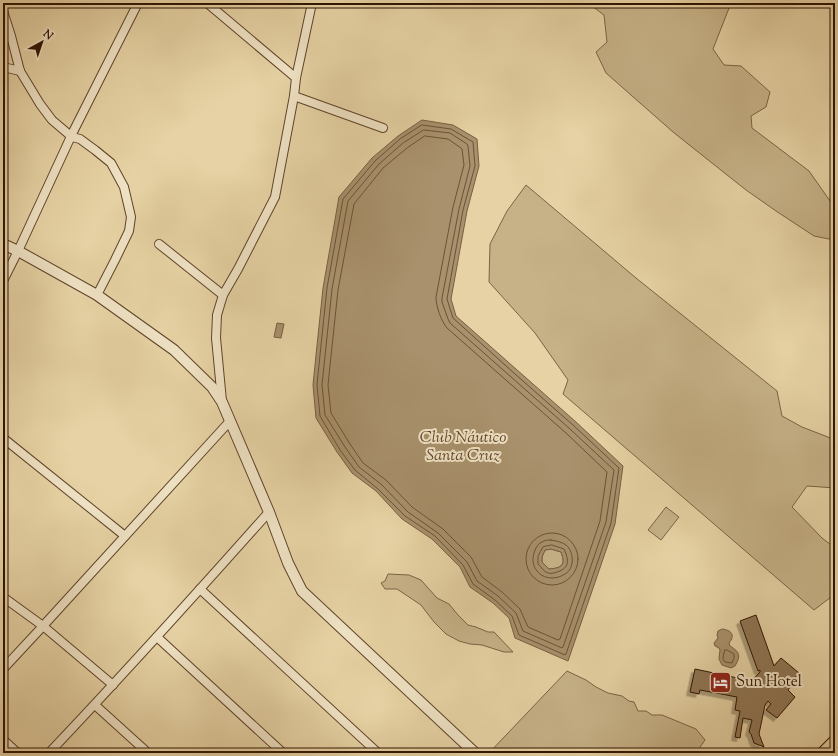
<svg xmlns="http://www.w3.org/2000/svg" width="838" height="756" viewBox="0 0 838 756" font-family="'Sorts Mill Goudy',serif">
<defs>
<filter id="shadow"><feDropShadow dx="-3.5" dy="3.5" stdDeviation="0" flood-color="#0004"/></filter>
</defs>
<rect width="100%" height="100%" fill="#e6d2a4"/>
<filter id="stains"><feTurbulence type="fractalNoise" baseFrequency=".005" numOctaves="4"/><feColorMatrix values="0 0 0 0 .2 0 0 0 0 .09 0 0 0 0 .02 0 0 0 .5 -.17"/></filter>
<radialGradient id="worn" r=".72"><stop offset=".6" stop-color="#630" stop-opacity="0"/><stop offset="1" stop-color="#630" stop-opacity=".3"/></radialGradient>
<g fill="#c7b288" stroke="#7c6244">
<path d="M588,3h143l-18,46 11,16 17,1 29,26 -4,15 -15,9 1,12 57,43 26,37v30l-1,2 -20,-4 -38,-25 -30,-21 -73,-58 -67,-59 -10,-21 11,-10 -3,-27z"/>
<path d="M526,185l110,93 141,113 5,25 20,11 31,12 2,1v48l-28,-2 -15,21 30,31 13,10v46l-21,16 -251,-216 5,-14 -33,-47 -46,-51 1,-38 17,-33z"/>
<path d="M666,507l13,10 -18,23 -13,-10z"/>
<path d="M551,549l10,3c5,13 1,16 -12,17l-7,-7v-5l3,-7z"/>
<path d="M388,574l21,1 12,5 16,18 12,6 9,11 10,10 8,2 12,5h6l19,20h-9l-22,-7 -12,-1 -11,-3 -13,-7 -12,-12 -13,-17 -24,-16h-12l-4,-6 4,-2z"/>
<path d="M567,671l19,9 10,7 12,6 14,3 7,5 5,1 4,9h8l6,4h10l34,14 9,11 -9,13h-207z"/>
</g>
<g fill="#a8916c" stroke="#785f41" fill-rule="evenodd">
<path d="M422,120l31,5 24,14 2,27 -12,45 -16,88 5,17 120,106 47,44 -8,58 -47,137 -53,-23 -6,-20 -16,-15 -23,-16 -10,-20 -28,-28 -30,-20 -26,-28 -24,-18 -15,-21 -21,-34 -3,-33 3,-30 7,-67 16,-91 33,-39 26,-22zM551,549l10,3c5,13 1,16 -12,17l-7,-7v-5l3,-7z"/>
<path d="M277,323l7,1 -3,14 -7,-1z"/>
<path d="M722,629c9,1 14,6 7,14l1,3c10,6 11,10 5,20l-4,2 -9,-3 -3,-6 1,-9 -1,-2 -4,-2 -1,-3 4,-5 -1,-3 1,-4z"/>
</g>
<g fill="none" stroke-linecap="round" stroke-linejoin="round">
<g stroke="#6c5236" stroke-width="1">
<path d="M422,125l29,4 22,13 2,24 -12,44 -16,89 6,19 62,56 58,51 46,43 -8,55 -45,131 -1,1 -46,-20 -7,-19 -17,-16 -22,-16 -10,-19 -28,-29 -30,-20 -27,-27 -23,-19 -15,-20 -20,-34 -3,-31 3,-30 7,-67 16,-89 32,-38 25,-22z"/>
<path d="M424,130l26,3 17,11 1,2 2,20 -11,43 -17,89v4l6,17 2,4 120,106 44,41 -8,52 -43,125 -1,1 -39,-17 -7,-18 -18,-17 -21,-15 -10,-19 -29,-29 -30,-21 -26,-27 -23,-18 -14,-20 -20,-32 -3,-30 3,-29 7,-67 16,-88 31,-37 24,-21z"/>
<path d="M425,136l23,3 13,9 1,1 2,16 -11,42 -17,90c0,9 5,24 11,31l119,105 41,39 -7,49 -40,118 -2,1 -30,-13 -8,-18 -18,-17 -20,-15 -11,-20 -28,-28 -31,-22 -26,-27 -23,-17 -13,-19 -19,-31 -3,-28 3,-29 7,-66 16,-86 29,-36 24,-20z"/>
<circle cx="552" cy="559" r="26"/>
<path d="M551,540c5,1 11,2 15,5 8,6 9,24 -1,29 -19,12 -40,-5 -29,-26 2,-3 3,-5 6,-6 3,-2 6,-2 9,-2z"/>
<path d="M552,545l12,4c5,11 6,19 -7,23 -2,1 -7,2 -9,1 -4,-1 -7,-6 -10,-9v-8l5,-9z"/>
<path d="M725,650h2l7,4v4l-2,5 -7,-1 -2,-3z"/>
</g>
</g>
<path fill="#8f7655" stroke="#301300" filter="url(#shadow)" d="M756,615l18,51 7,-8 18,15 -10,12 2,1 -3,4 7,7 -18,21 -11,-8 5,-6 -3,-3 -3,4 -6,29 5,13 -10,-4 -3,-9 -2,-2 3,-12 -9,-2 -3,20 -5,-1 5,-26 -5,-1 2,-13 -37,-7 -1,4 -9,-2 5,-23 52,11 2,4 11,-12v-2l-2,1 -18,-50z"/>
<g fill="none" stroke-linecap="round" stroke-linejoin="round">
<defs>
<g id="minor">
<path d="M207,3l89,75"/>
<path d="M3,11l8,25 9,35 20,33 12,16 20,17 8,2 15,11 16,13 13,24 7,30 -2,14 -14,29 -18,35"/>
<path d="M3,67l17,4"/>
<path d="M294,96l89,32"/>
<path d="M159,244l64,51"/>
<path d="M3,281l15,-30 55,-119 65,-129"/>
<path d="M222,401l-6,-63 1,-23 6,-20 15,-26 37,-72 19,-101 2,-18 16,-75"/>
<path d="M3,438l122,98"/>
<path d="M200,589l178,164"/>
<path d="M3,597l40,29 70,59"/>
<path d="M157,637l126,116"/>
<path d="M3,669l40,-43 187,-205"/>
<path d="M95,705l53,48"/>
<path d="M49,753c75,-79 148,-160 220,-241"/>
</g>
<g id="tertiary">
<path d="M3,244l15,7 79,44 77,55 38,37 10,15 47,110 19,51 14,28 173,162"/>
<path d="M3,741l13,12"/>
</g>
<path id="trunk" d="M824,753l11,-11"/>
</defs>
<use href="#minor" stroke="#5e4329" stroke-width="10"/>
<use href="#tertiary" stroke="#5e4329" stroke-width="12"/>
<use href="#trunk" stroke="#301300" stroke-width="15"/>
<use href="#minor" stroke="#efe2c4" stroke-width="8"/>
<use href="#tertiary" stroke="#efe2c4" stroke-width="10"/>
<use href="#trunk" stroke="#e6d2a4" stroke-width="13"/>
</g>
<defs>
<symbol id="hotel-square" viewBox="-11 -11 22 22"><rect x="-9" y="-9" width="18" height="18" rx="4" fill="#8f2418" stroke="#efe2c4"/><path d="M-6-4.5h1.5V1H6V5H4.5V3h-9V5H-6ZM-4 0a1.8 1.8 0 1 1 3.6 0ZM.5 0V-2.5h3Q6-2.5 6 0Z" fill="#fff"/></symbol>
</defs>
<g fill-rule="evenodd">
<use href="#hotel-square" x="708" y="670" width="25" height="25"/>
</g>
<g text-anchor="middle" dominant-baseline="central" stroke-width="4" stroke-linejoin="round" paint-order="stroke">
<g font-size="15" fill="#301300" stroke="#efe2c4" text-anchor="start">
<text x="736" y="682">Sun Hotel</text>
</g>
<g font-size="16" font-style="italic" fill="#60452b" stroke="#efe2c4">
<text x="463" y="438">Club Náutico<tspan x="463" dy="18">Santa Cruz</tspan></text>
</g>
</g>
<rect width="838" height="756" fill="none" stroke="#e6d2a4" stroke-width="16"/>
<rect x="4" y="4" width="830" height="748" fill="none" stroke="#301300" stroke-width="2"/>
<rect x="8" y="8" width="822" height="740" fill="none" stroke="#301300"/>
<g transform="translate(42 42) rotate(40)" stroke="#efe2c4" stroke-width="3" paint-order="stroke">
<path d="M0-3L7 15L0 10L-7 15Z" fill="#301300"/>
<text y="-6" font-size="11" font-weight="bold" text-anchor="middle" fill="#301300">N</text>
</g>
<rect width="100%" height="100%" filter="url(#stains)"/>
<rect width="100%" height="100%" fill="url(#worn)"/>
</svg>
